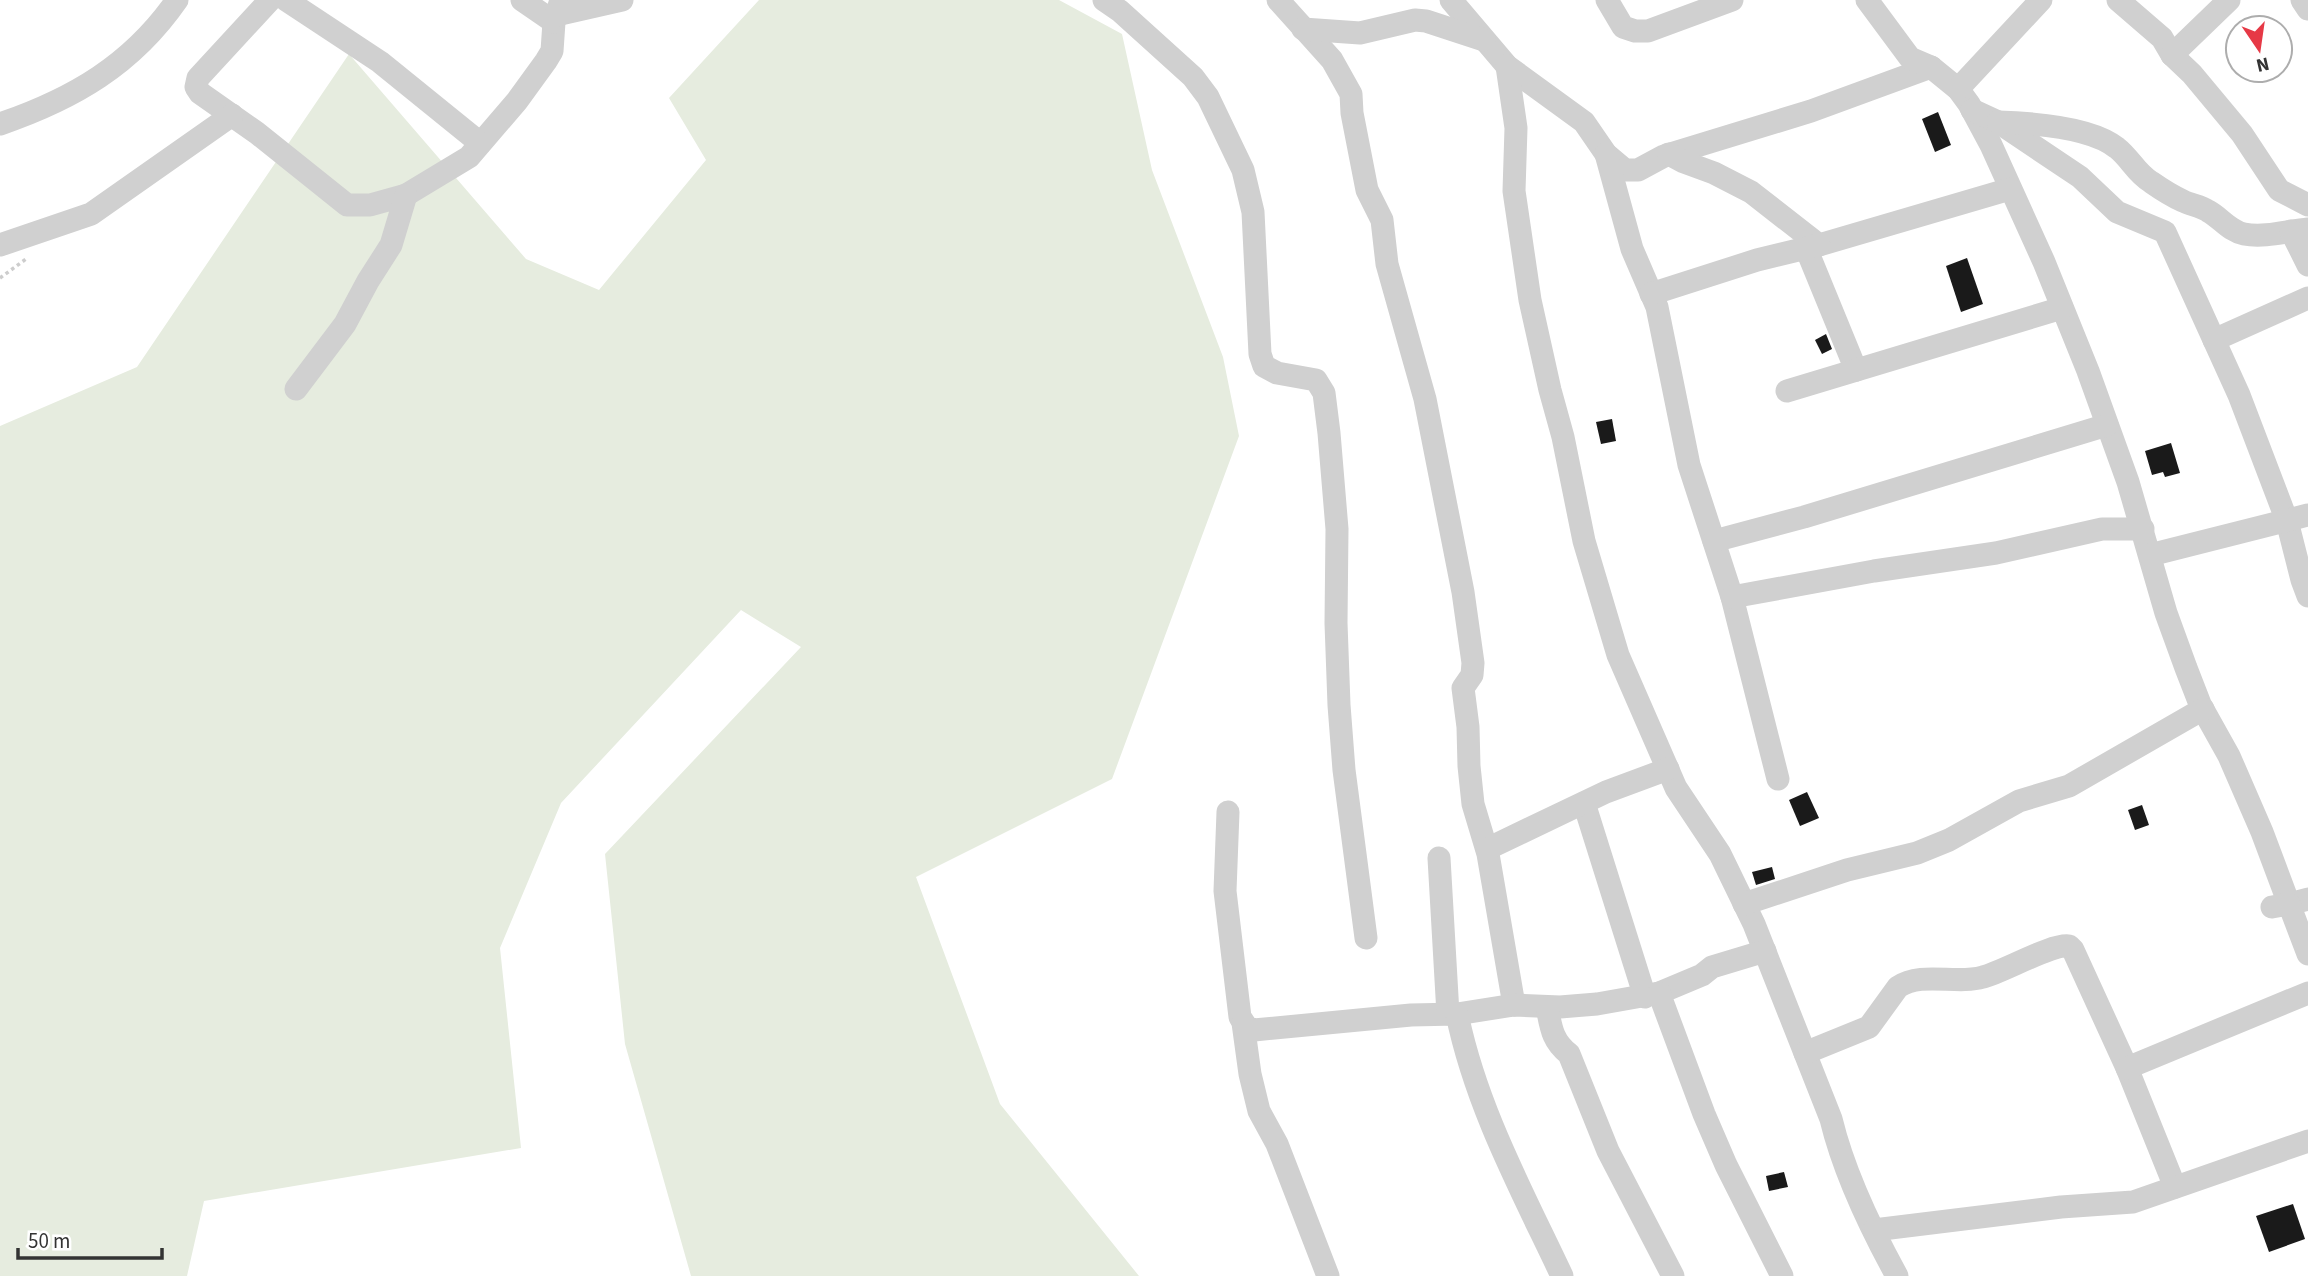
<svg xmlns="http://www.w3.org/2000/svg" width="2308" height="1276" viewBox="0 0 2308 1276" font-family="'Source Sans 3',sans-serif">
<rect width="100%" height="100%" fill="#fff"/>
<path fill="#e6ecdf" d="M759,0h300l63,34 30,136 71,187 16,79 -127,343 -196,98 84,227 139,172h-448l-66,-232 -20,-190 196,-207 -60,-37 -180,193 -61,145 21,200 -317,53 -17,75h-187v-850l137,-59 212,-313 177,205 73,31 107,-130 -37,-62z"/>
<g fill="#1a1a1a">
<path d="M1938,112l13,33 -16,7 -13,-33z"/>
<path d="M1967,258l16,46 -22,8 -15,-46z"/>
<path d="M1826,334l6,15 -10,5 -7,-14z"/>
<path d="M1612,419l4,22 -15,3 -5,-22z"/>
<path d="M2171,443l9,30 -15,4 -2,-5 -11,3 -7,-24z"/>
<path d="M1807,792l12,26 -19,8 -11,-26z"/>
<path d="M2142,805l7,20 -14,5 -7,-20z"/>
<path d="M1772,867l3,12 -19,6 -4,-13z"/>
<path d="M1784,1172l4,15 -19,4 -3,-15z"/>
<path d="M2293,1204l12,35 -36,13 -13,-36z"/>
</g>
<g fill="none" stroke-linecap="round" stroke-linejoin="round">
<path stroke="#cdcdcd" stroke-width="3.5" stroke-dasharray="3.5 3.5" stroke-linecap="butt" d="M0,278l26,-19"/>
<g stroke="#d0d0d0" stroke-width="23">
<path d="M270,0l-72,78 -2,9 4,6 57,40 90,72h23l36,-10 63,-38 48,-56 29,-40 6,-10 2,-29 7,-22"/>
<path d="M286,0l94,62 100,81"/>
<path d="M522,0l32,22"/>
<path d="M1104,0l16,11 73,66 15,20 35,73 10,42 7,142 4,12 13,7 39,7 8,13 5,40 8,96 -1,94 3,82 5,65 22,168"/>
<path d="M1278,0l54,60 19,34 1,19 15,77 15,30 5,44 38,135 38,193 10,71 -1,12 -9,13 5,39 1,39 4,38 15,50 26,151"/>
<path d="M1451,0l56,66 77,56 22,32 19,16h13l26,-14 147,-45 120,-44"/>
<path d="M1607,0l16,27 12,4h13l84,-31"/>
<path d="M1867,0l43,58 21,9 27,22 11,15 22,41 53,117 44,109 40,111 38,131 20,55 14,36 29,52 33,76 27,72 19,-5"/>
<path d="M2118,0l44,38 10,17 20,19 50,60 37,56 29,15"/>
<path d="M2302,0l6,9"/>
<path d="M556,15l66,-15"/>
<path d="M1303,29l57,4 55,-13 11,1 58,19"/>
<path d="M2172,55l57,-55"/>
<path d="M1507,66l9,62 -2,63 16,109 20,90 13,47 21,104 34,114 58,133 44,66 34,70 77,195c13,54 39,108 66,157"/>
<path d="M1958,89l83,-89"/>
<path d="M1972,110l26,12 82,55 37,35 48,20 74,163 48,126 15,59 6,16"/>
<path d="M1998,122c33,1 93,5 119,26 13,10 19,25 34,34 10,7 21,14 32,19 8,4 18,5 25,10 13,7 21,20 36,23 20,4 44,-3 64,-5"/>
<path d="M0,124c73,-25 132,-59 177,-124"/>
<path d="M1606,154l26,95 25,58 32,158 43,132 46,182"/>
<path d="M1669,154l15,8 30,11 37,19 68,53 191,-56"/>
<path d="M2291,231l17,34"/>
<path d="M0,245l91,-31 141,-99"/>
<path d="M1806,248l50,122"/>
<path d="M1651,294l106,-34 62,-15"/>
<path d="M2214,340l94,-42"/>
<path d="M296,389l49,-65 23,-43 23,-36 15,-50"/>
<path d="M1787,391l275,-83"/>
<path d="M1714,541l90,-24 303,-92"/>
<path d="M2150,555l158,-40"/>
<path d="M1732,597l142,-26 122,-18 106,-24h41"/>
<path d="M1584,803l61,194"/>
<path d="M1228,812l-3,79 15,126 6,9 8,4 157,-15 46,-1 57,-9 46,2 37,-3 62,-11 43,-18 10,-8 53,-16"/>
<path d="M1487,849l119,-57 62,-23"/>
<path d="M1439,858l9,156"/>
<path d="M1744,904l103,-34 70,-17 32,-13 70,-39 50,-15 134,-77"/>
<path d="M2272,907l17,-3 19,50"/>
<path d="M1659,993l45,121 22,51 56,111"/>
<path d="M1547,1007c4,20 5,34 22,47l39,97 65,125"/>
<path d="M1457,1014c19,93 65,177 105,262"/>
<path d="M1243,1023l7,51 9,37 18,33 51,132"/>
<path d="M1805,1053l64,-26 29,-40c24,-16 58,-2 85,-10 20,-5 70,-34 86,-31l4,4 54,118 48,119"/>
<path d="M2127,1068l181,-75"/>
<path d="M1874,1230l187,-23 72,-5 175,-61"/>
</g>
</g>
<g transform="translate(2259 49) rotate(167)"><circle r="33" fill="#ffffff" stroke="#adadad" stroke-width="2"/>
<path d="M0-5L12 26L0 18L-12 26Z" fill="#e63946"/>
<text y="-10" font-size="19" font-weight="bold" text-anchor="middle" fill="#333333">N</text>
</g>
<path d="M18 1248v10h144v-10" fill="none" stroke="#333333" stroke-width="3.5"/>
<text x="28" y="1248" font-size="21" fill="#333333" stroke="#ffffff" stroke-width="5" paint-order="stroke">50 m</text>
</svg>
